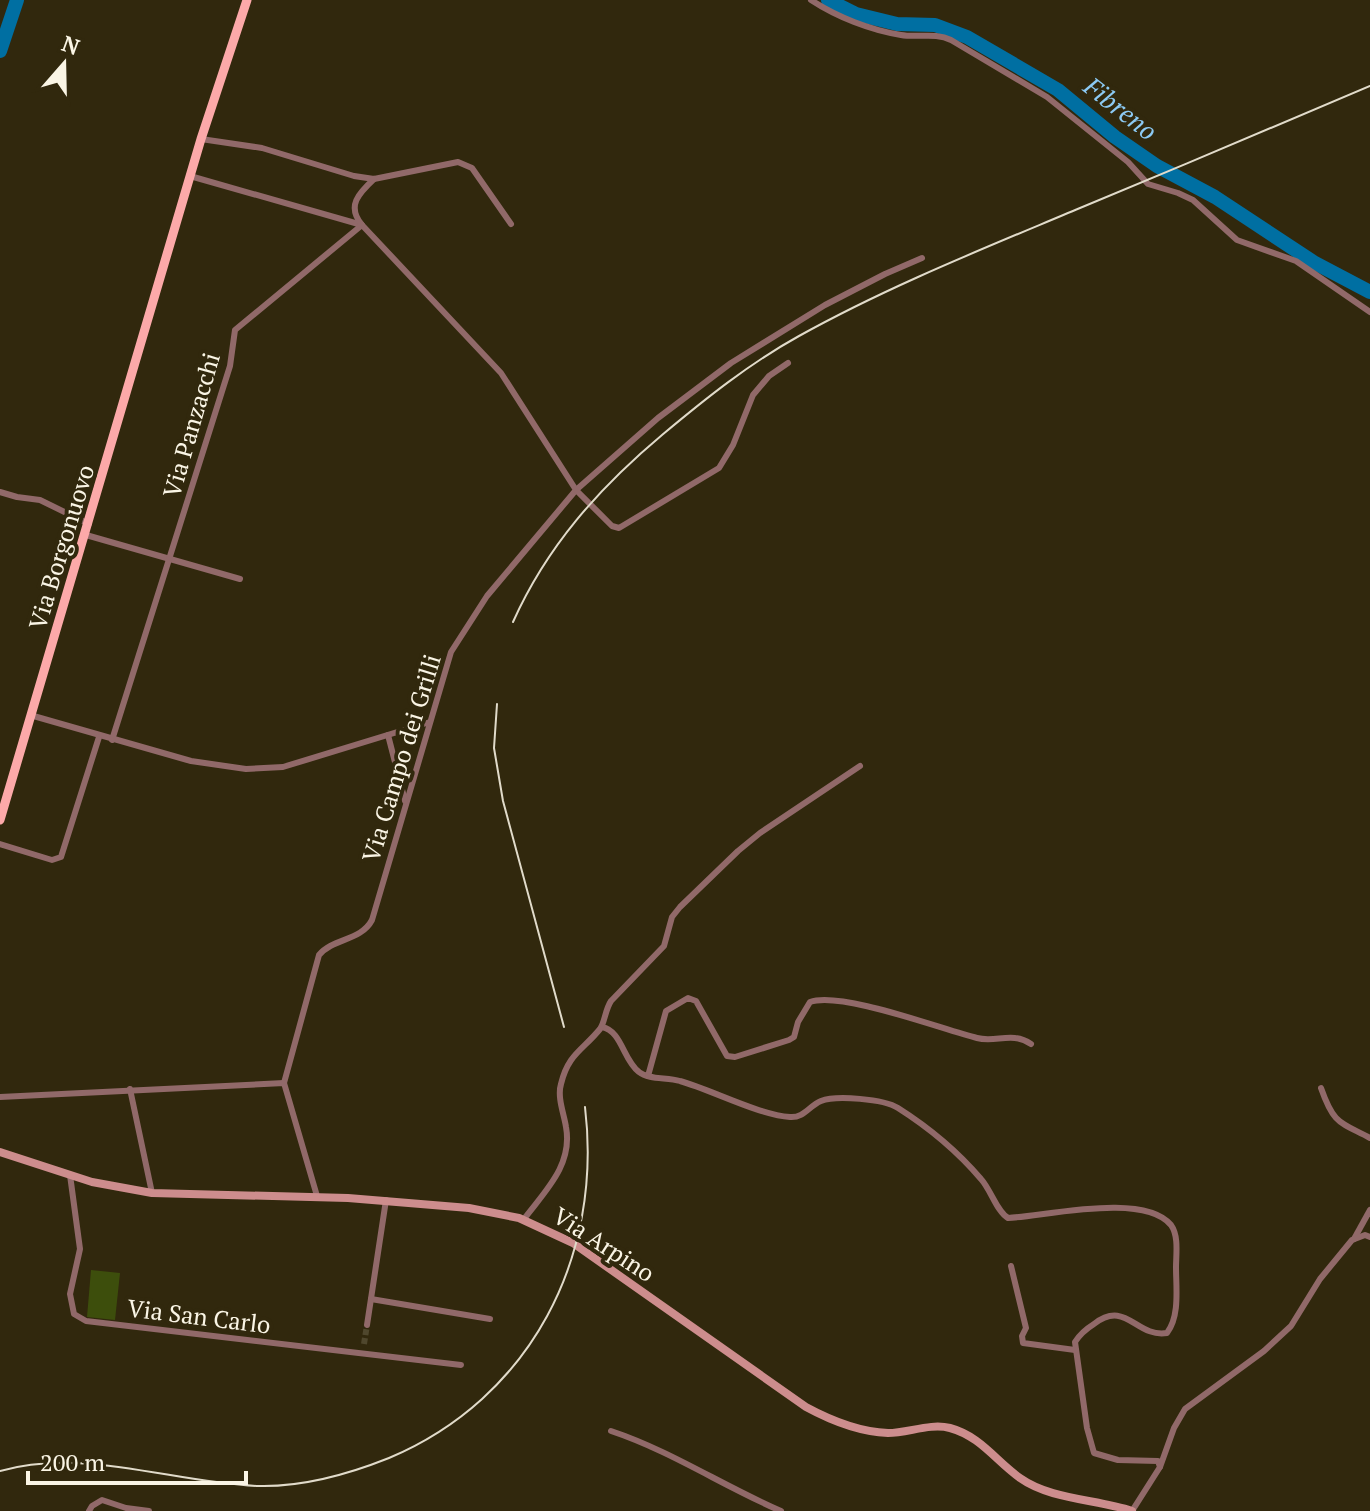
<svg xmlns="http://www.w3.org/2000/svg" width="1370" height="1511" viewBox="0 0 1370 1511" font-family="'PT Serif',serif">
<rect width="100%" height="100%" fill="#31280d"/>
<path fill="#3d4e0c" d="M91,1270l29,3 -5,47 -28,-3z"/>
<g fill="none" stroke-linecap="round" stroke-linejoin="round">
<g stroke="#006fa2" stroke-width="14">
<path d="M828,0l28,14 41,10 38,1 32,12 91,53 57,47 42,29 58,31 100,66 55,29"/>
<path d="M0,51l17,-51"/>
</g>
<path stroke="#4f472d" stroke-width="6" stroke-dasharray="6 3" stroke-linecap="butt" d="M364,1344l3,-19"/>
<g stroke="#916969" stroke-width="6">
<path d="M811,0c26,17 59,30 90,35 17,3 34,-3 50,5l96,57 81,65 20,22 30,9 15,7 44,40 59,21 74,51"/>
<path d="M201,139l61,9 92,28 20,3 84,-17 14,6 39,56"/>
<path d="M190,176l172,49 139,148 75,117 -89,106 -36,56 -79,268c-11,21 -39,18 -53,35l-35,128"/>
<path d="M788,363l-19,13 -16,19 -20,50 -14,23 -100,60 -7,-2 -36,-36 82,-72 73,-55 94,-58 60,-31 37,-16"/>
<path d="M0,492l17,5 23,3 49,24"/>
<path d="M86,535l154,44"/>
<path d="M30,715l161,46 55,8 37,-2 147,-45"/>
<path d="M388,735l17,66"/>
<path d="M112,740l118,-374 5,-36 127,-105c-16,-19 -3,-32 12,-46"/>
<path d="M0,844l52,16 9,-3 38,-120"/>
<path d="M602,1027c20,4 21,33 37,45 10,8 28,5 41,9 32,9 79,34 110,36 14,1 19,-11 31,-16 15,-6 63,-2 77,7 30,19 60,44 83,71 10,11 16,33 27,39 38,-2 136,-26 163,7 8,11 5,30 5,42 0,21 4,49 -9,66 -31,5 -41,-34 -73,-9 -8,5 -14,10 -19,18l12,86 7,25 24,7 40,1 2,6 -28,44"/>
<path d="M648,1076l18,-65 22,-13 8,3 31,55 8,1 54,-17 5,-3 4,-15 12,-20c31,-11 131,27 167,36 19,5 35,-7 54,6"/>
<path d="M1321,1088c13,37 19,34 49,50"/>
<path d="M130,1089l22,104"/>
<path d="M0,1097l284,-14 33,113"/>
<path d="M70,1175l10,74 -10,45 4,20 12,7 375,44"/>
<path d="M524,1219c21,-28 49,-54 42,-92 -2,-13 -9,-30 -5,-43 7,-30 22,-34 39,-55 5,-7 5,-19 11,-28l53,-55 8,-29 8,-10 58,-56 22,-18 100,-67"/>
<path d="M1354,1239l16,-29"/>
<path d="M1011,1266l15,62 -4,8 1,7 52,7"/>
<path d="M371,1299l119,20"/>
<path d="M367,1325l19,-125"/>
<path d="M611,1431c60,20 112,55 170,80"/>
<path d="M1160,1467l14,-39 11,-19 79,-58 27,-25 29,-47 32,-39 13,-5 5,2"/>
<path d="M89,1511l3,-5 10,-6 24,8 23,3"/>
</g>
<path stroke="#cd8d8d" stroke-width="8" d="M0,1152l92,30 60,11 196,5 121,10 50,10 54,25 233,164c24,13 55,25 82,26 20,0 42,-10 62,-5 30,8 46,33 70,50 31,22 77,21 112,33"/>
<path stroke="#fca9a9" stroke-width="9" d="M0,820l201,-681 46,-139"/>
<g stroke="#e1dbca" stroke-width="2">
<path d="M513,622c34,-76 86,-134 149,-187 43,-36 88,-72 137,-99 90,-50 186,-88 281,-128 97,-40 193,-81 290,-122"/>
<path d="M497,704l-3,44 9,53 61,226"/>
<path d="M0,1471c86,-24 173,12 259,15 44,1 90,-12 130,-28 142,-60 214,-201 196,-351"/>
</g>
</g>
<g text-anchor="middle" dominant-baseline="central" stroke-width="8" stroke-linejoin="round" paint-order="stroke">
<g font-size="24" fill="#faf5e5" stroke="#31280d">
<text transform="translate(191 425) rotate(-74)">Via Panzacchi</text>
<text transform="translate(61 547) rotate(-73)">Via Borgonuovo</text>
<text transform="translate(401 758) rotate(-73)">Via Campo dei Grilli</text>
<text transform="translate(604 1244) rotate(33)">Via Arpino</text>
<text transform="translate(199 1316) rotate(7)">Via San Carlo</text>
</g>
<g font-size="26" font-style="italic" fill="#8ccaf4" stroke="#31280d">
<text transform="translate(1121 108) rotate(38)">Fibreno</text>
</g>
</g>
<g transform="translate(64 64) rotate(20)" stroke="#31280d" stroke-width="6" paint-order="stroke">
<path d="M0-6L14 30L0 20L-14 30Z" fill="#faf5e5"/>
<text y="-12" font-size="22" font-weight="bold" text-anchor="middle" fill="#faf5e5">N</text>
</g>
<path d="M28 1471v12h218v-12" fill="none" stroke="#faf5e5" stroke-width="4"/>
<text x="40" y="1471" font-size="24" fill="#faf5e5" stroke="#31280d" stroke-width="6" paint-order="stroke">200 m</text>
</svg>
